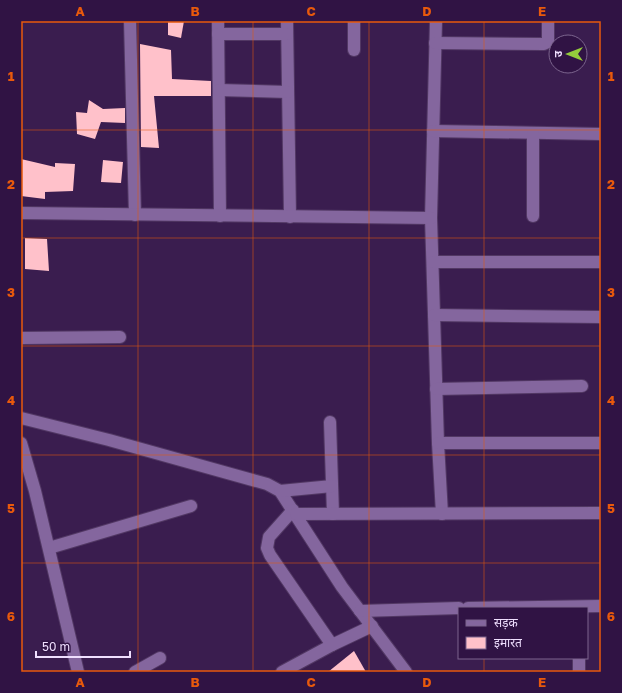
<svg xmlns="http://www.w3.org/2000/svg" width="622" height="693" viewBox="0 0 622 693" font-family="'Golos Text','Noto Sans Devanagari',sans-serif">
<rect width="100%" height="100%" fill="#3a1d4f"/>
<g fill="#ffc1ca">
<path d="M168,21h16l-3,17 -13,-3z"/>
<path d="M140,44l31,6 1,29 39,2v15h-57l5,52 -18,-1z"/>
<path d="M89,100l14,9 22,-1v15l-24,-1 -6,17 -18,-5 -1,-22 11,1z"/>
<path d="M21,159l34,8v-4l20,1 -2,27 -28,1v7l-24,-3z"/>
<path d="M103,160l20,2 -2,21 -20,-1z"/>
<path d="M25,238l22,1 2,32 -24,-2z"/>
<path d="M354,651l12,21h-38z"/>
</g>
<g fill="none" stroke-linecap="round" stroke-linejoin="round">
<defs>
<g id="minor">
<path d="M130,21l5,194"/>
<path d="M218,21l2,195"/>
<path d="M287,21l3,196"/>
<path d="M354,21v29"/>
<path d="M436,21l-5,197 7,225 4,71"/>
<path d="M218,34h69"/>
<path d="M435,43l109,1 4,-2v-21"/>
<path d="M219,90l69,2"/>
<path d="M433,131l168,3"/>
<path d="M533,133v83"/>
<path d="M21,213l410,5"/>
<path d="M433,262h168"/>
<path d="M434,315l167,2"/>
<path d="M21,338l99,-1"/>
<path d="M436,389l146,-3"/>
<path d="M21,418l88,22 158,44 13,7 62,96 64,85"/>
<path d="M330,422l3,92"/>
<path d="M21,443l14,48 43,181"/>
<path d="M438,443h163"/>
<path d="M280,491l52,-5"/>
<path d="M293,510l-24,27 -2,11 3,7 62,90"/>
<path d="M296,514l305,-1"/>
<path d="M49,548l142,-42"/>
<path d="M468,608l133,-2"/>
<path d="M360,611l99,-3"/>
<path d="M135,672l25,-14"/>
<path d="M282,672l50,-27 40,-19"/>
<path d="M579,672v-14"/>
</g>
</defs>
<use href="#minor" stroke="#523864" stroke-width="14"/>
<use href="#minor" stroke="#84669e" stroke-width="12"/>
</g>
<path fill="none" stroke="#e8590c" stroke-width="1" stroke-opacity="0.55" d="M138,21v651M253,21v651M369,21v651M484,21v587M21,130h580M21,238h580M21,346h580M21,455h580M21,563h580M484,658v14"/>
<rect width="622" height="693" fill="none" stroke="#301344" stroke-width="44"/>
<rect x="458" y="607" width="130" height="52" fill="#301344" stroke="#7c658e"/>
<rect x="466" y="620" width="20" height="6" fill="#84669e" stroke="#7c658e"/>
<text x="494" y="627" font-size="12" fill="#efdffe">सड़क</text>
<rect x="466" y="637" width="20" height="12" fill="#ffc1ca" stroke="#7c658e"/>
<text x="494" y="647" font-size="12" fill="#efdffe">इमारत</text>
<g transform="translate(568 54) rotate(270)"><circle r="19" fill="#301344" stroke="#7c658e"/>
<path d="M0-3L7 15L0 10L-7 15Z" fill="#94cc3c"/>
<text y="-6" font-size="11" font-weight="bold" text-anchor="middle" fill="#efdffe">उ</text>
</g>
<path d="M36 651v6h94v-6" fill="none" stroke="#efdffe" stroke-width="2"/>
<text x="42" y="651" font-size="12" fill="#efdffe" stroke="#301344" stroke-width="3" paint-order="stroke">50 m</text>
<rect x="22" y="22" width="578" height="649" fill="none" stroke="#e8590c" stroke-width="1.5"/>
<g font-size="13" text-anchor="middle" font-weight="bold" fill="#e8590c">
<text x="80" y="16">A</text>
<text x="195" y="16">B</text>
<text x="311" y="16">C</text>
<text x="427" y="16">D</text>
<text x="542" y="16">E</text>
<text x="11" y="81">1</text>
<text x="611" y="81">1</text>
<text x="11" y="189">2</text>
<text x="611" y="189">2</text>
<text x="11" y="297">3</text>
<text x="611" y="297">3</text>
<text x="11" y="405">4</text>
<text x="611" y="405">4</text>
<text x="11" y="513">5</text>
<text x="611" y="513">5</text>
<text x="11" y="621">6</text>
<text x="611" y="621">6</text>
<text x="80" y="687">A</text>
<text x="195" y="687">B</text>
<text x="311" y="687">C</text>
<text x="427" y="687">D</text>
<text x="542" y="687">E</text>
</g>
</svg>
